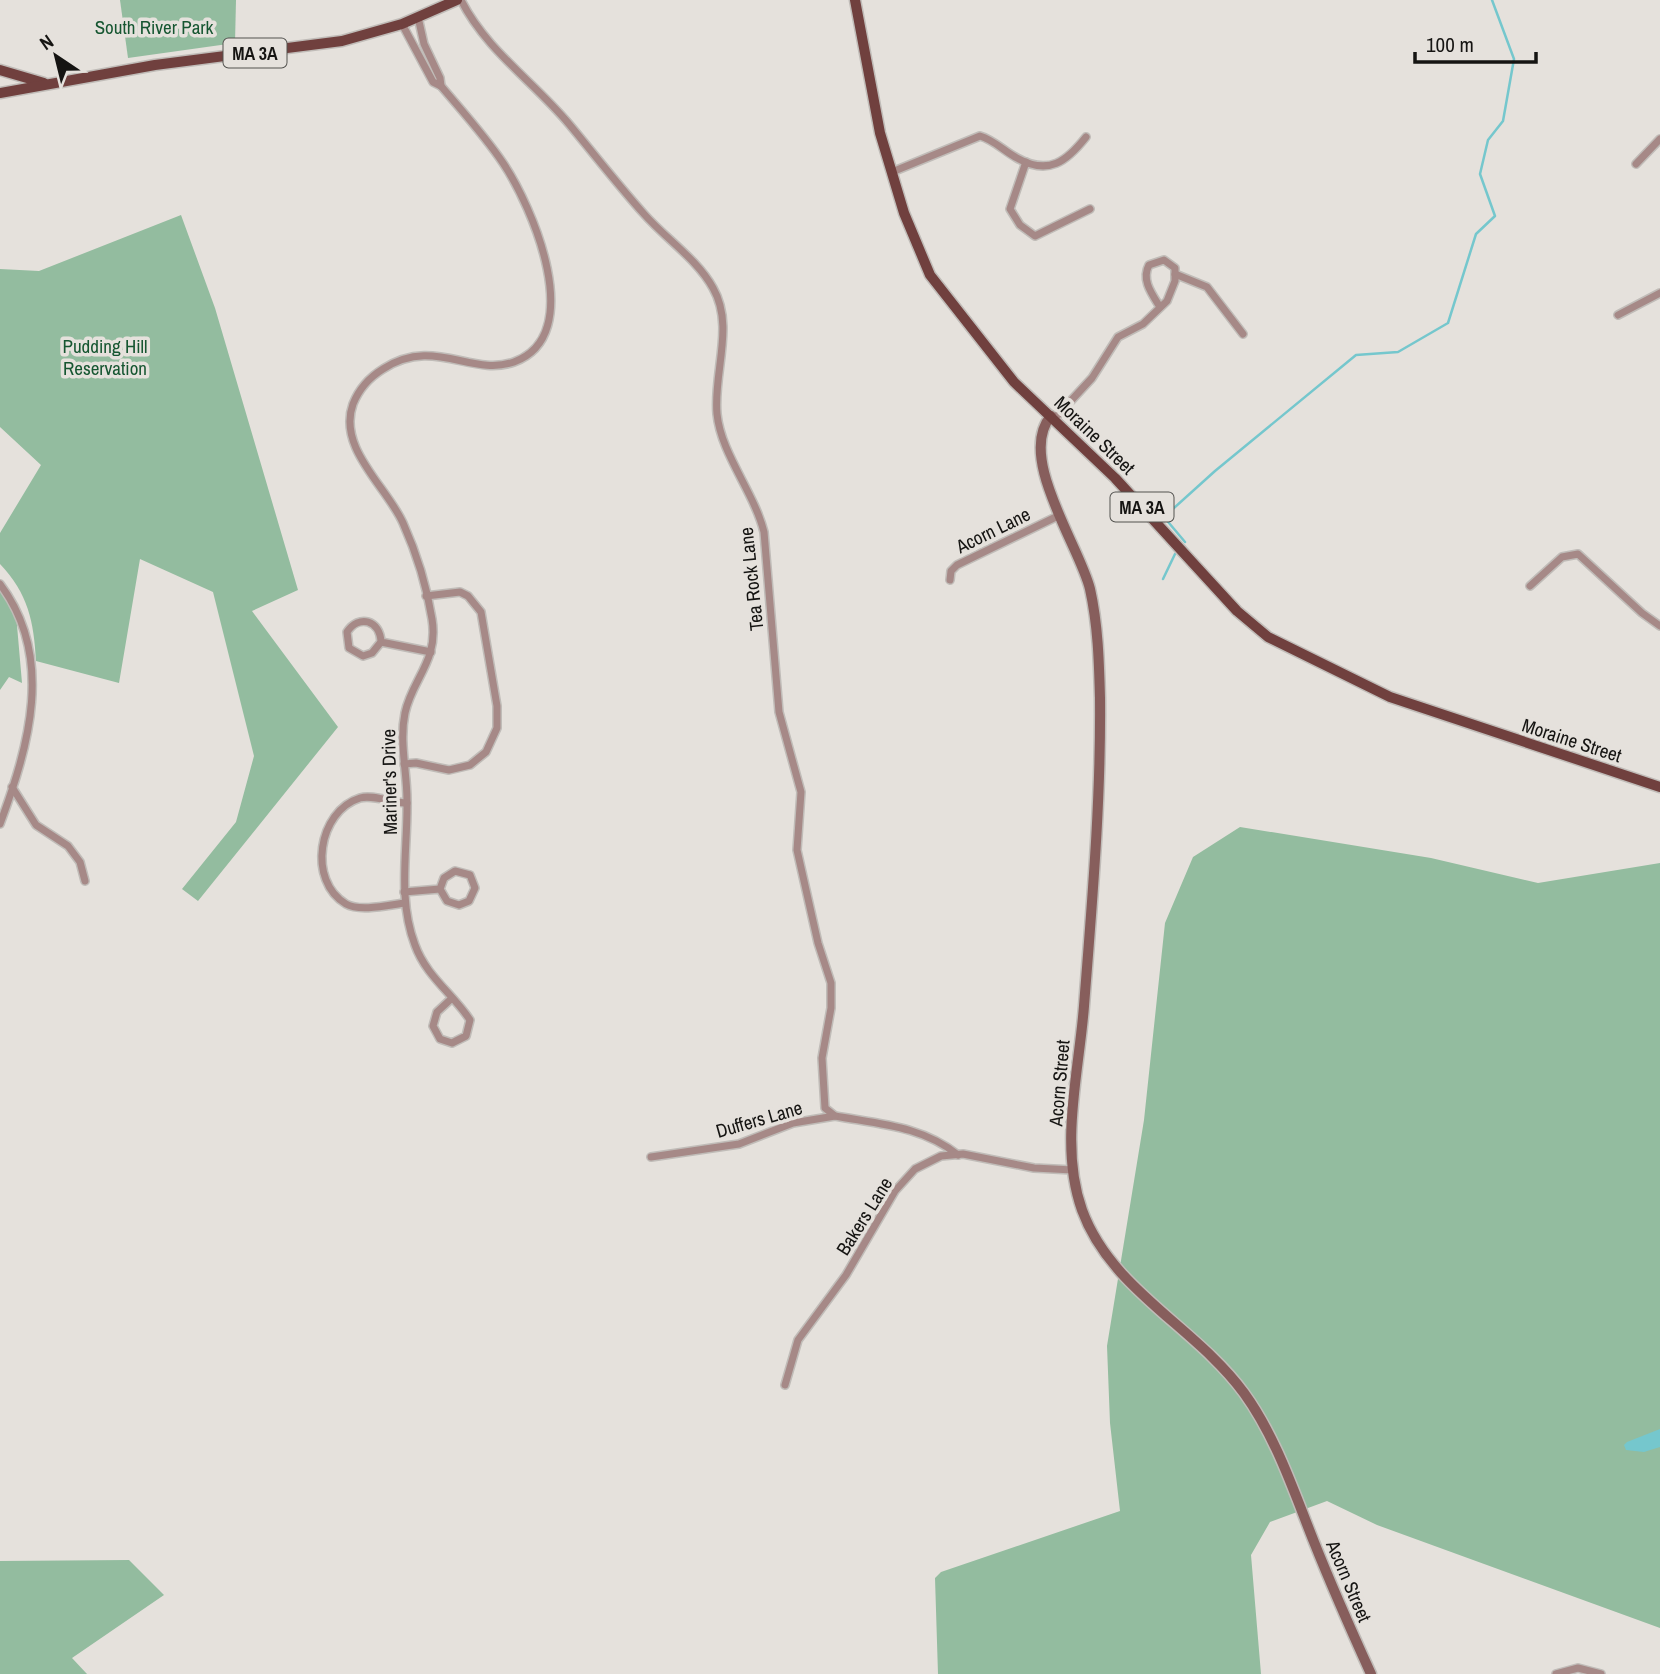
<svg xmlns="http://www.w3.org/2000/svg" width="1660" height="1674" viewBox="0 0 1660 1674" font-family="'Archivo Narrow',sans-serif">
<rect width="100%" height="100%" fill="#e5e1dc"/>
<g fill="#93bc9f">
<path d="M120,0h116l-1,43 -107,15z"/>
<path d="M181,215l34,93 83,282 -46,21 86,116 -140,174 -16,-12 54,-67 18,-66 -41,-164 -73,-33 -21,124 -83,-22c-2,-39 -8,-68 -36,-97v-31l41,-68 -41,-38v-158l39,2z"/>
<path d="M0,588l16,26 6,69 -13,-6 -9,13z"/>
<path d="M1240,827l191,31 107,25 122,-20v765l-283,-103 -50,-24 -57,21 -19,33 10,119h-323l-3,-96 6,-6 179,-61 -10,-88 -3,-77 37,-226 21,-197 28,-66z"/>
<path d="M129,1560l35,35 -92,63 15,16h-87v-113z"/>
</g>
<path fill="#75c7cd" d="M1660,1429v18l-16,5 -18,-2 -2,-5 3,-3z"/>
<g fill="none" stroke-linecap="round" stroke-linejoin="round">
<g stroke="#75c7cd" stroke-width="2.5">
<path d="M1185,542l-21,-25 51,-46 141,-116 42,-3 50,-29 28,-89 19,-18 -15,-42 8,-34 15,-19 11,-62 -22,-59"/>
<path d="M1163,579l12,-25"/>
</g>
<defs>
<g id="minor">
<path d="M461,0c25,50 73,82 108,124 25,30 49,61 75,90 22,25 53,45 69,74 22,38 0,85 4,126 4,40 37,78 47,118l15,180 22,80 -4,58 21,93 13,40v25l-9,50 3,50 10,8c44,8 87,10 123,39"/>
<path d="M418,17l6,27 16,34 1,8"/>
<path d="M402,24l31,58 8,4c21,25 44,50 62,77 29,43 85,172 11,199 -43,15 -80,-26 -131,7 -13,8 -24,20 -30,35 -16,44 34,83 50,119 13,29 24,65 29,96 7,42 -20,60 -27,94 -6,29 2,58 2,87 1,49 -10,98 8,145 11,31 38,49 55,75l-4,16 -14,7 -12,-4 -7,-13 4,-14 14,-13"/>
<path d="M1026,162l-16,47 10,16 15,11 55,-27"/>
<path d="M1636,164l24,-25"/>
<path d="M892,172l88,-36c14,4 24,15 37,22 32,18 50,3 69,-21"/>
<path d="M1175,274l32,13 36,47"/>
<path d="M1618,315l42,-22"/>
<path d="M1054,419l38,-41 26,-41 25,-13 24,-23 8,-20v-13l-11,-8 -15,5c-8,15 3,29 11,42"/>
<path d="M950,580l1,-9 6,-6 101,-49"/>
<path d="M0,584c55,73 29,162 0,240"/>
<path d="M1530,586l32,-29 16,-3 64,59 18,13"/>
<path d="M381,642l-9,11 -9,3 -14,-8 -2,-16c12,-18 33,-12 34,10l50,10"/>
<path d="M404,764l12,-1 33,7 21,-5 16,-13 11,-24v-22l-16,-94 -13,-16 -8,-4 -34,4"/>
<path d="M12,787l24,38 32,21 12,16 5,19"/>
<path d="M404,892l36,-3 7,12 12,4 10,-4 6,-13 -5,-13 -15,-4 -11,7 -4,11"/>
<path d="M405,903c-16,2 -45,9 -59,1 -39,-23 -28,-93 14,-106 13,-4 32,5 47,5"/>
<path d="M651,1157l88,-13 54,-21 42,-7"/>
<path d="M785,1385l13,-45 48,-65 49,-84 20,-22 26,-13 22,-2 71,14 39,2"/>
<path d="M1556,1674l22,-6 23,6"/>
</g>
<path id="secondary" d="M1051,416c-35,40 29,131 39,173 8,36 9,72 10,109 1,104 -8,205 -16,308 -5,66 -25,140 -2,204 29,80 114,117 162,183 32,44 50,99 70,149 18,45 37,88 57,132"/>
<g id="primary">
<path d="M855,0l25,133 24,80 26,62 84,107 101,96 122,133 31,26 122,60 270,90"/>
<path d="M0,70l44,13"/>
<path d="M0,93l155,-28 187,-24 60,-17 55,-24"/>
</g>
</defs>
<use href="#minor" stroke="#c0bcb8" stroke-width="10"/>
<use href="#secondary" stroke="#c0bcb8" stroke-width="13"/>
<use href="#primary" stroke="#c0bcb8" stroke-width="13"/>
<use href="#minor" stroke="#a68987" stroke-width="7"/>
<use href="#secondary" stroke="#875e5c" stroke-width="10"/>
<use href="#primary" stroke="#70403e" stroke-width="10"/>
</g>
<g text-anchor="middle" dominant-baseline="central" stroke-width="7" stroke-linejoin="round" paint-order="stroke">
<g fill="#e5e1dc" stroke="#53524f" stroke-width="2">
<rect x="223.5" y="38.5" width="63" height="29" rx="5"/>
<rect x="1110.5" y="492.5" width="63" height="29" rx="5"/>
</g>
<g font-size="18" font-weight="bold" fill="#151412">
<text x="255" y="53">MA 3A</text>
<text x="1142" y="507">MA 3A</text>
</g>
<g font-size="19" fill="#165631" stroke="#e5e1dc">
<text x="154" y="27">South River Park</text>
<text x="105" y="346">Pudding Hill<tspan x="105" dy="22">Reservation</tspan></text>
</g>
<g font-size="19" fill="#151412" stroke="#e5e1dc">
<text transform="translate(1095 435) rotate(44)">Moraine Street</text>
<text transform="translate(993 530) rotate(-26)">Acorn Lane</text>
<text transform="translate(751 579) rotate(-96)">Tea Rock Lane</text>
<text transform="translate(1572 740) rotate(18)">Moraine Street</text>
<text transform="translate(389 782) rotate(-91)">Mariner's Drive</text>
<text transform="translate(1059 1083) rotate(-85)">Acorn Street</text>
<text transform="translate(759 1119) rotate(-16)">Duffers Lane</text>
<text transform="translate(864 1216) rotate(-58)">Bakers Lane</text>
<text transform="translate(1349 1581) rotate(67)">Acorn Street</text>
</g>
</g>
<g transform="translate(56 56) rotate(325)" stroke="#e5e1dc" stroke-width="5" paint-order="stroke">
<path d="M0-5L12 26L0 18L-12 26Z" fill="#151412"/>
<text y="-10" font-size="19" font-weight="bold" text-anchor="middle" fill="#151412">N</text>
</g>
<path d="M1415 52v10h121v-10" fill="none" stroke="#151412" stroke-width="3.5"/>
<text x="1426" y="52" font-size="21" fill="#151412" stroke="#e5e1dc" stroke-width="5" paint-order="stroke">100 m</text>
</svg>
